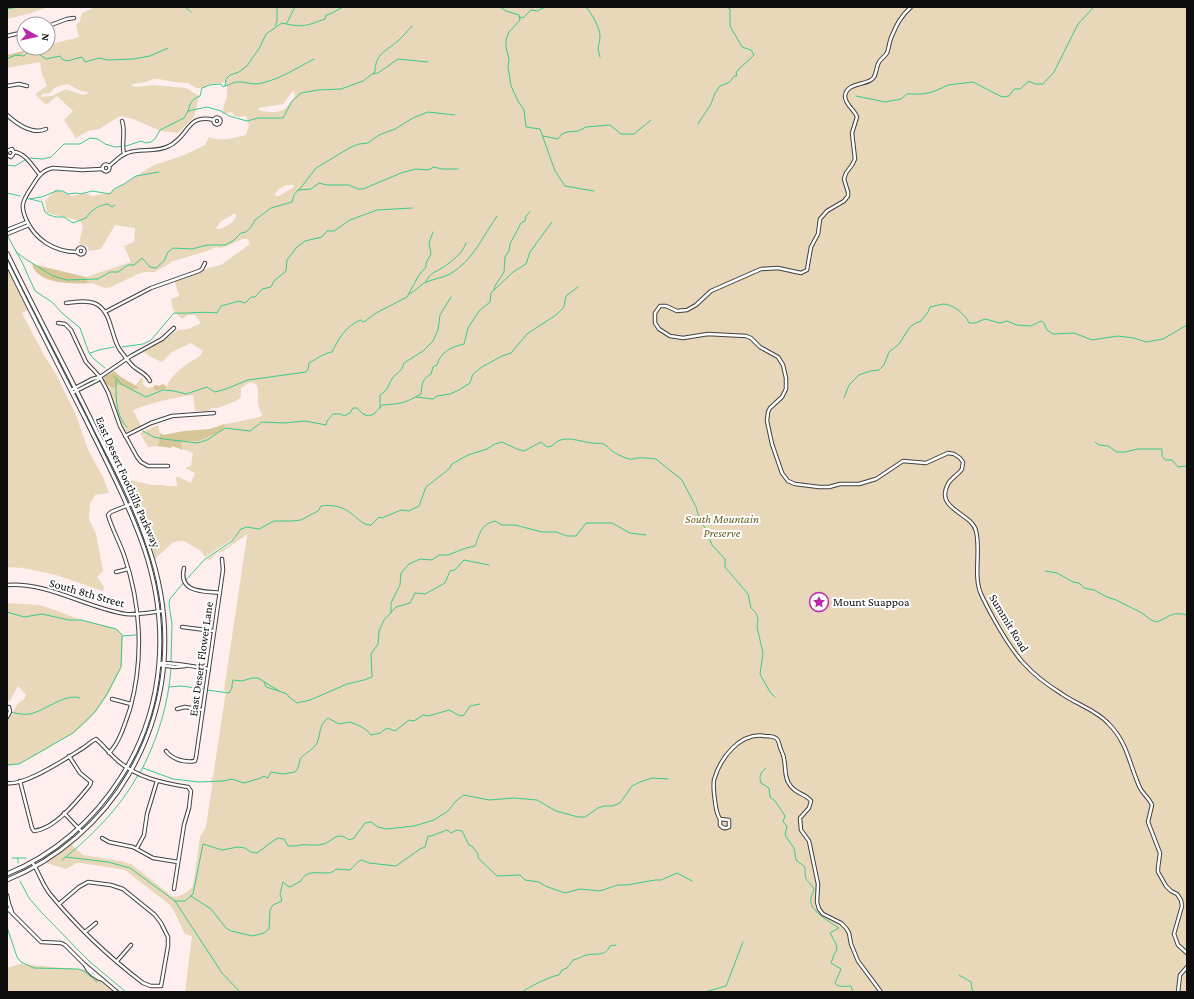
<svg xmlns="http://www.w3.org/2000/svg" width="1194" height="999" viewBox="0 0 1194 999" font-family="'Crimson Pro',serif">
	<rect width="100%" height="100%" fill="#fee"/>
	<g fill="#e8d7b8" fill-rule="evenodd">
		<polygon points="7,7 48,7 31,13 7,19"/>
		<path d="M95,7H1187V992H185L192,936L185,934L173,909L170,905L125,870L81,863H77L66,869L40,861L67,841L83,855L120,861L131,864L173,897C181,897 188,892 193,886L200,837L206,827L212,786L211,780L213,777L226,691L224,690L247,536L246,535L222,552L217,553L209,561L208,559L210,557L229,545L237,536L207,556L205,557L201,551L184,541H179L172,543L155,559L144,526L125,485L129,480L152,485H164L165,486H177L176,477H179L191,483L195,473L185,468L191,466L193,453L183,449L181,443L185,441H199L222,431L225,426L224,424C236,423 248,419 260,417L262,415L258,405V389L256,384L250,382L241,388V397L236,401L218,408H211L208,411H195L193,395C171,398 154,402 133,410L141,426L127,432L123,430L107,385L111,388C113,387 115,386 118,385C121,384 131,390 138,389V387L135,386L141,378L143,379V384L147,388L153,387L155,391L166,389C167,381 178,370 186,365C193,359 198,360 203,351L191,343L172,352L162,362L153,358L144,352L178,330L188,329L201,323L195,315H188L182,319L173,310L171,299L179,296L175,282L209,268L221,265L250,244L248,239H242L227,246L220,248L216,247L207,251L170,262L171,263L154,272H145L138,274L111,287L105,288L86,281L85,279L86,277L131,262L124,246L134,242L135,228L115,225L101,249L89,251L87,246L79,244L83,226L80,221L47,213L45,201L56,189L72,196L86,193L92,196L109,193L154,165L182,156L205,145L209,137C222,142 233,138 246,135L249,125L246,116L240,117L234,116L232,112L222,114C225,99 229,98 226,82L206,85L204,88H196L188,83L173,82L159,79H154L146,82L133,84L132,86L136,87L152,85L186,88L199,96L194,117L178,133L161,131L133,119L120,116L99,129L88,131L76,138L64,120L73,111L57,96L46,105L35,94L47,86L42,74L40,62L7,68V58L18,56L35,48H48V45L79,37L76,25L80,21L82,13ZM68,84L81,91L87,92L88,94L82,95L66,89L52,96L41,97L42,94L50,93C53,87 61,85 68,84ZM294,91L295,96C284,114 277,114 258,110L259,108L283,104L292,92ZM286,185H294V187L279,196H276L275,194L278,190ZM235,213L236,217C234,222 223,230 216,229L220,222Z"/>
		<polygon points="7,267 29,310 22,313 45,357 56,374 76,415 88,450 103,477 109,493 95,495 90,504 89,519 96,534 103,571 97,577 104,587 103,591 56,575 23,568 7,567"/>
		<path d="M158,425C160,433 161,440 157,446L148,447L140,433Z"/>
		<path d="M7,603L39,605L49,608L76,618L118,629L123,636L122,666L109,693L98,709L89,720L74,733L57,742L49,748L20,764L7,766V717L12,715C15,708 17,703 24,699L26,695L18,686L10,701L7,702Z"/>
		<polygon points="20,964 86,970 113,992 7,992 7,968"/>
	</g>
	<g fill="#d9c698">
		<polygon points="31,49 18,56 7,58 7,55"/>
		<path d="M32,264L86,277V281L92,283C75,284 37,285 32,264Z"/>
		<path d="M114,371L121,377L138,387V389C129,390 126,385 118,385L113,388L107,385L103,380L104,377Z"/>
		<polygon points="163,384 166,386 166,389 155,391 153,387 155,385 159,386"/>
		<polygon points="224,424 225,426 222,431 199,441 185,441 181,443 183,450 172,446 171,448 157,446 159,442 160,433 163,435 184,431 210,429"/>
	</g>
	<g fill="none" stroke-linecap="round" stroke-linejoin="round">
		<g stroke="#3cca8c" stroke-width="1">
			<polyline points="185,7 191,12"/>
			<polyline points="500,7 506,11 519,15 520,20 509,32 506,40 506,47 509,59 508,67 511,86 518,101 524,110 526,127 540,129 555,171 565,186 594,191"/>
			<path d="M586,7C591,12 600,28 600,36C600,45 596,46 600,57"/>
			<polyline points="7,9 18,7"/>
			<polyline points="519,17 523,18 531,10 537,11 545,7"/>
			<path d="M286,24C290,19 291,13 295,7"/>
			<polyline points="275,26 277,21 277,7"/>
			<polyline points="7,59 16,55 24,56 27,53 36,52 46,59 60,56 62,59 67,61 82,57 85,62 99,58 108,60 133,59 150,56 168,48"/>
			<polyline points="373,74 378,73 398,59 428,62"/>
			<path d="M225,86C230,85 233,82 237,82C243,81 249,84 256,84C275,82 297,68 314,59"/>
			<polyline points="856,96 885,102 901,99 907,94 922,94 932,92 942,88 948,85 973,82 1002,97 1009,96 1014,89 1020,89 1029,81 1035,84 1043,84 1054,72 1078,24 1094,7"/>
			<path d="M188,111C190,103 192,99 200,96L202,88L209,85L221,84L223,87L225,86L226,79L230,75L239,72L247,66L260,47L266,34L282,23C302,28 306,26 325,19L326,15L330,14L343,7"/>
			<polyline points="698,124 711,104 715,93 720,86 730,82 734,76 737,76 736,73 738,70 754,55 751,50 742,47 730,26 730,9 726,7"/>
			<polyline points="543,136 558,139 562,134 567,132 578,131 586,127 610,125 621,134 634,134 651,120"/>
			<path d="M30,158L43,159L51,157L64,144H80L90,138L98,139L105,144L115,147L126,146L141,141L146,143L151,142L155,139L160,130L184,118L188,111L207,107L221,111L229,116L247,121L258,118H283L292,101L301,93L318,90L341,89L363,81L375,72C375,53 387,51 399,40C403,36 408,31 412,26"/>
			<polyline points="7,165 15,166 25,160"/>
			<polyline points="299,190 316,168 351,147 359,144 368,143 379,135 395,129 413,118 428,112 455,115"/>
			<polyline points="7,193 20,196"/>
			<polyline points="28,199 42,197 56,191 63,191 68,194 76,193 81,194 92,191 110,194 114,189 124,184 136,176 159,172"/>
			<path d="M30,199L42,202L45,212L49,215L56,217H64L73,223L86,218C91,210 99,205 108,204L112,207L115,205"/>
			<polyline points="7,235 22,262 35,291 52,302 62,313 80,328 89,353 94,359 105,368"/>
			<polyline points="16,252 27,260 53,276 67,280 98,279 110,272 118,272 128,265 134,265 142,258 150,267 156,268 164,261 168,252 173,248 192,249 207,245 225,245 233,241 241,233 246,232 251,227 255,220 271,208 292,202 294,195 298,190 311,189 319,183 327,185 349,185 358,189 363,189 401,173 416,169 428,170 434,167 442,169 458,169"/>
			<path d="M426,282C429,273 436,272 442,268C451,262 463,253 466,243"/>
			<polyline points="494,290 495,286 504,272 505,257 509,251 510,244 521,223 525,221 526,216 530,212"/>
			<path d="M409,294C415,292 419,286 424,283C433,279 442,278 450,274C473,261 483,236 497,216"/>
			<path d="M122,347L143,344L151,340L174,313C188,314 202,311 217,313L221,306L239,301L245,303L251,297H255L262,289L271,287L274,281L286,271L287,260L297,247L305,241L322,237L327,231H334L350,220L377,210L412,208"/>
			<path d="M90,353C95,352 99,349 104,349C108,348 110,348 114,347"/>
			<path d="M114,376L121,384L146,397L163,390L174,391L186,394L207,387L215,392L226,389L248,380L306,372L308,369L309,363C316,359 325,353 332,352C340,337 344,328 360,320L364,322L376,313L407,297L419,275L426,267V263L431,254L429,243L433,232"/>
			<path d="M116,380C116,395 115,415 127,427"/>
			<polyline points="416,397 433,399 437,396 450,394 459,390 470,383 473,374 482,367 502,356 511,353 527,334 556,315 564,307 566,296 578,287"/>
			<path d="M844,398L849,385L859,375L870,371L879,370L884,365L889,352L899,344L910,327L916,323L921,321L928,312L930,307C934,306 939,305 943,304C953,304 965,314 969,323H975L985,319L1000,323L1007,321L1017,325L1031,326L1041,321L1044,323L1047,330L1053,334L1074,333L1092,340L1118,336L1134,338L1146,342L1163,339L1187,325"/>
			<path d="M380,408V395C389,389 387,387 392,379C396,372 401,374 404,363L423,351L433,341L438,330L440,315L451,297"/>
			<path d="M143,431L154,437L164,439L197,443L207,440L225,428L250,431L262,422L284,423L305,421L326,425L327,421L333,414H341L344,416L350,413L353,408H357L363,414L368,416L374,414L382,405C401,404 405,403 421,394C422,384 422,379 431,374L433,367L437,365C441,351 452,347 464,344L468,328L479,311L490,302L491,293L513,272L526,264L530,252L552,222"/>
			<polyline points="1095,442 1099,445 1108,446 1117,452 1125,452 1138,449 1162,449 1162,456 1165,460 1172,460 1178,467 1187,466"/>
			<path d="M1045,571L1057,573L1073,582L1079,583L1084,588L1094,590L1107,597L1116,600L1142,613L1151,620L1157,622C1169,617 1172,611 1187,615"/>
			<path d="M186,580L204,560L232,541L241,529L247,527L259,529L274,521H292L301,520L318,511L321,506C332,504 344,507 352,514C359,519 362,525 371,525L379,517L382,518L401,510L409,511L419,506L426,487L444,473L450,468L452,464L468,455L487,449L495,444L502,442L517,449L524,451L541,442L547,447L552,446C563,433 579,442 593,443C597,444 601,442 605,445C608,446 609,449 612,451C616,454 623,457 629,459C633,460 634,458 638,458C640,457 654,459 656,459L682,480L696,507L700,521L709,533L710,540L712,545L725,559V567L748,594L751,608L756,613L758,619L757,627L763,653L760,674L770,692L775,697"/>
			<polyline points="7,612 24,617 42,614 69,620 81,620 116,629 122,635"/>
			<path d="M391,613V603L400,585L401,573L409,564L420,559L432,560L439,555H448L466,548L475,546C480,534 480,525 495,521L502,525H515L542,532H556L567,536H576L586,523H612L630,533L646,535"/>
			<polyline points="171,662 172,624 169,604 170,599 184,582"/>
			<polyline points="264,682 266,687 279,691"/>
			<polyline points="169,687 181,686 204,689"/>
			<polyline points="207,690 229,693 232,688 232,685 233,680 242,681 252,678 258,678 279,691 287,694 289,697 297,703 310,700 347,684 364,680 372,677 371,654 378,644 379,631 384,620 396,607 410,603 415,593 425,594 445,583 450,571 455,570 464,560 489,565"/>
			<path d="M11,712C19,714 28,716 36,712C48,708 67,693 80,698"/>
			<polyline points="7,765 19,764 73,733 95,712 107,694 121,667 122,636 136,635"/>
			<path d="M143,768L173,779L199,782L223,781L232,779L244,783L261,778L263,776L268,778L271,772L283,774L295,772C300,767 298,763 301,758C305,753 313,750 317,743C321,734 318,726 328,718L339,724L350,722C358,725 366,728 371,735L380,733L387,728L395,731L409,720L414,721L423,715L428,716L449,710L460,716L464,715L470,706L480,704"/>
			<path d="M766,768C760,773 759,776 761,783L769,788L770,797L775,801L785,816L783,822L787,826L785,835L794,848L796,860L805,867C805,883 806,877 814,889C813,893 810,898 811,902C811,911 832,924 839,928L830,933L836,944L837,949L834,955L831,963L841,969L835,983C838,988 845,986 851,986L853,992"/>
			<path d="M140,773C157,741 169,703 171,667"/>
			<polyline points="66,857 108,862 130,868 175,901 222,973 240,992"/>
			<polyline points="12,858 26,858"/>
			<polyline points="18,858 18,863"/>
			<path d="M62,860C91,837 120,808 138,775"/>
			<polyline points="20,881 29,898 42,913 89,961 126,992"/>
			<path d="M191,896L211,909L226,928L231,931L253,936L264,933L269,929L270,910L273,905L282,901L280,894L283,882L289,887C294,886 296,883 301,881C308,865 329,879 336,869L350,870L359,861L362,860L369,863L396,866L420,849L425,847L428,836H431L447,830L451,833L457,830L462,831L469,845L473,847L478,854V858L497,876L520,875L525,880L539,882L545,886L565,893L580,889L600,891L618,885H627L655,880H661L677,873L692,881"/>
			<path d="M175,901H185L193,894L203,844L222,850L238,847L245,848L251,852L257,853L273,841L278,838L284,839L288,846C293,846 296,846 301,845C309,844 318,847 326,843C331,841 335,836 340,836C344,836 346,838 349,840L354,838L365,823L371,822L378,827L386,829L414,826L434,820L448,811L456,801L464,795L489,800L514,798L537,800L556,811L578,817H585L598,808L604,806H612L620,803L632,786L640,782L652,778L668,779"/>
			<polyline points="7,927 17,957 21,962 34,968 78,969 84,971 97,982"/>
			<polyline points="959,975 971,982 972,989 974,992"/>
			<path d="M522,992C529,987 550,976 559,975L562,970L567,968L573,960C578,959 581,957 586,955C595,953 605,957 610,946L616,945"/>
			<polyline points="705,992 726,986 743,942"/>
		</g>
		<g stroke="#404040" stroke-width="4.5">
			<g id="minor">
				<path d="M911,7C900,17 897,24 891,38C889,43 889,48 887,53C885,56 881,59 879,62C876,67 877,72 874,77C869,86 847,81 845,96C845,105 855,110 857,117L852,133L855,159L852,165L846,173L844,179L848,192V196L844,201L827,211L820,219L818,234L811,247L807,270L801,273L778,268L761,269L711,291L696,305L687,310L677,311L666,306H660L655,313V323L659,329L670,336L683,338L708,334L746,336L751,338L760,347L778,357L783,365L786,378V389L782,397L770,408L768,412L767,421L772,444L782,473L788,481L795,484L819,487H829L840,484H859L876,479L903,461L926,463L948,453L954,454L960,458L963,462L962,469C958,475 951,478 948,484C934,509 972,513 976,531C981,550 973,576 981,594C985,603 990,612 995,621C1014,655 1028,673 1062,694C1076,704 1096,710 1108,723C1128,743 1129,764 1140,788C1143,794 1149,798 1152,805L1148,822L1160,853L1158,868V872L1166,886L1171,891L1177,894L1181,900L1182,906L1174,934L1178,945L1187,953"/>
				<polyline points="48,26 67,19 74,18"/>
				<polyline points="7,36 24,32"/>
				<polyline points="7,86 19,84 27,86"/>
				<path d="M7,115C17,124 33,135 46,129"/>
				<circle cx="217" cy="121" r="3.5"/>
				<path d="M122,121C126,132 121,143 124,154"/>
				<polyline points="7,151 12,149 14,153 11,157 7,155"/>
				<path d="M14,152C26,153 33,167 40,175"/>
				<circle cx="106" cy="168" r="3.5"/>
				<path d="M109,166C115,162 120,155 127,153C140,148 156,153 169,146C190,136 186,113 214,120"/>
				<polyline points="7,230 27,222"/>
				<polyline points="7,234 29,225"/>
				<circle cx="81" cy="251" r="3.5"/>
				<path d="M77,252C55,252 35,240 26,219C24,214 22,210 23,204C24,198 29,191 33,185C38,177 42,170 53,168L82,170L103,169"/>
				<path d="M66,303C90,299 104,300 111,327C114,335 115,343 120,350C124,355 129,363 134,367C140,372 146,373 150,381"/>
				<polyline points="105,312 151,288 199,271 202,269 205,263"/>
				<polyline points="58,323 65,324 71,330 86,362 100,377 108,392 120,426 137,457 141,462 148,466 168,466"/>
				<polyline points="71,390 92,379 100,377"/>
				<polyline points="72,393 98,380 100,377 131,356 162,339 174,328"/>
				<polyline points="125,436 151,423 172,416 214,413"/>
				<path d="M184,568C178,593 203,591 220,593"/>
				<polyline points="116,572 128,569"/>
				<path d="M7,585C49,582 86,608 126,614C138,615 151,612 163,611"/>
				<polyline points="182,627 214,631"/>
				<path d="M160,663C177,663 192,666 209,669"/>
				<polyline points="159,665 175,667 185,666"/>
				<polyline points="112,699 131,704"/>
				<polyline points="177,709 185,707 203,710"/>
				<polyline points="7,717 10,712 9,707"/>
				<path d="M166,751C172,759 184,763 195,761L196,757L223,570L222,559"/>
				<path d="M109,753C120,742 125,723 130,709C144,658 141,604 124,555C119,541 112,529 108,515L111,512L131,504"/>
				<path d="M20,781L32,828L34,831C55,829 77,801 90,785L91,782L80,773L69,756"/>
				<path d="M7,783C25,786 67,758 83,748C88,745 91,741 96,739C104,746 110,754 118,761C138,778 163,783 188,787L191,791L189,808L184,825L174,889"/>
				<polyline points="64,813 82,832"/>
				<path d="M720,819C716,813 716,808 715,801C714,794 713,787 714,780C720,758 740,732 765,736C769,736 774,736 777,739C779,741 779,744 780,747C781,751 784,755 784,759C786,768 784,773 788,782C795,795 804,792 811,801L809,808L800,818L801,830L809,841L818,884L817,902L819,909L823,914L841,923L846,928L849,933L851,944L858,961L881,992"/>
				<path d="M720,819L729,820V827C725,829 722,828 720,825Z"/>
				<polyline points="102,838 109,842 133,847 153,858 178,862"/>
				<polyline points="137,848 144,835 147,814 157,781"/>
				<path d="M32,862C39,872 42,884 50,894C77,927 109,957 143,983L151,986H161L168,946V937L161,923L155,915L123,889L111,885L88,882L79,887L59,904"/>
				<polyline points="7,895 9,904 12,912"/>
				<polyline points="7,908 41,942 61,943 65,945 84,964 117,992"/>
				<polyline points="85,932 96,923"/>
				<polyline points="117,961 131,945"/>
				<path d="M85,965C88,972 95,978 103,980"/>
				<polyline points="1178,992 1180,975 1187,967"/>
			</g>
		</g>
		<g stroke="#404040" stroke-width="5">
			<g id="tertiary">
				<path d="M7,253C36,313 68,372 97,432C116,469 135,506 148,545C175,622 170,704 129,774C102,821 57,860 7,880"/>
				<path d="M7,263C33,316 60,369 87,422C107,463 129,505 144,548C170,625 165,708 121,777C94,820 54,855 7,874"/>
			</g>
		</g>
		<use href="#minor" stroke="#fff" stroke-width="2.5"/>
		<use href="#tertiary" stroke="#fff" stroke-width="3"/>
	</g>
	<defs>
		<g id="sight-ring" transform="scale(1)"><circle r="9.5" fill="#fff" stroke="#ba28aa" stroke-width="1.5"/><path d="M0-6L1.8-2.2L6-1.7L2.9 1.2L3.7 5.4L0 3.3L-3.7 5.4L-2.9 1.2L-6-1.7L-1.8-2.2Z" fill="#ba28aa"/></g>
	</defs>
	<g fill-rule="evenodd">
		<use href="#sight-ring" x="819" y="602"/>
	</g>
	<g text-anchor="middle" stroke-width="4" stroke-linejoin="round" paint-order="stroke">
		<g font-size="12" fill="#0d0d0d" stroke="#fff">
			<text transform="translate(128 482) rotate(66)" y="4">East Desert Foothills Parkway</text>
			<text transform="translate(87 593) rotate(16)" y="4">South 8th Street</text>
			<text transform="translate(1009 623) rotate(59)" y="4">Summit Road</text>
			<text transform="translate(201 659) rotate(-82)" y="4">East Desert Flower Lane</text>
		</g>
		<g font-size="12" font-style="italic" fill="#64601f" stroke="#fff">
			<text x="722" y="523">South Mountain<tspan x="722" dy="14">Preserve</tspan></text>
		</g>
		<g font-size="12" fill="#0d0d0d" stroke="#fff" text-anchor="start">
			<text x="833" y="606">Mount Suappoa</text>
		</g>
	</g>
	<rect width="1194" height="999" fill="none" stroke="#0d0d0d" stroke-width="16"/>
	<g transform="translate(36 36) rotate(98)"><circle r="19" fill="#ffffff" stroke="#9e9e9e"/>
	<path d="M0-3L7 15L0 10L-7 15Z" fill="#ba28aa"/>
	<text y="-6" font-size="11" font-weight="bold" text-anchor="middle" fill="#0d0d0d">N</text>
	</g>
</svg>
